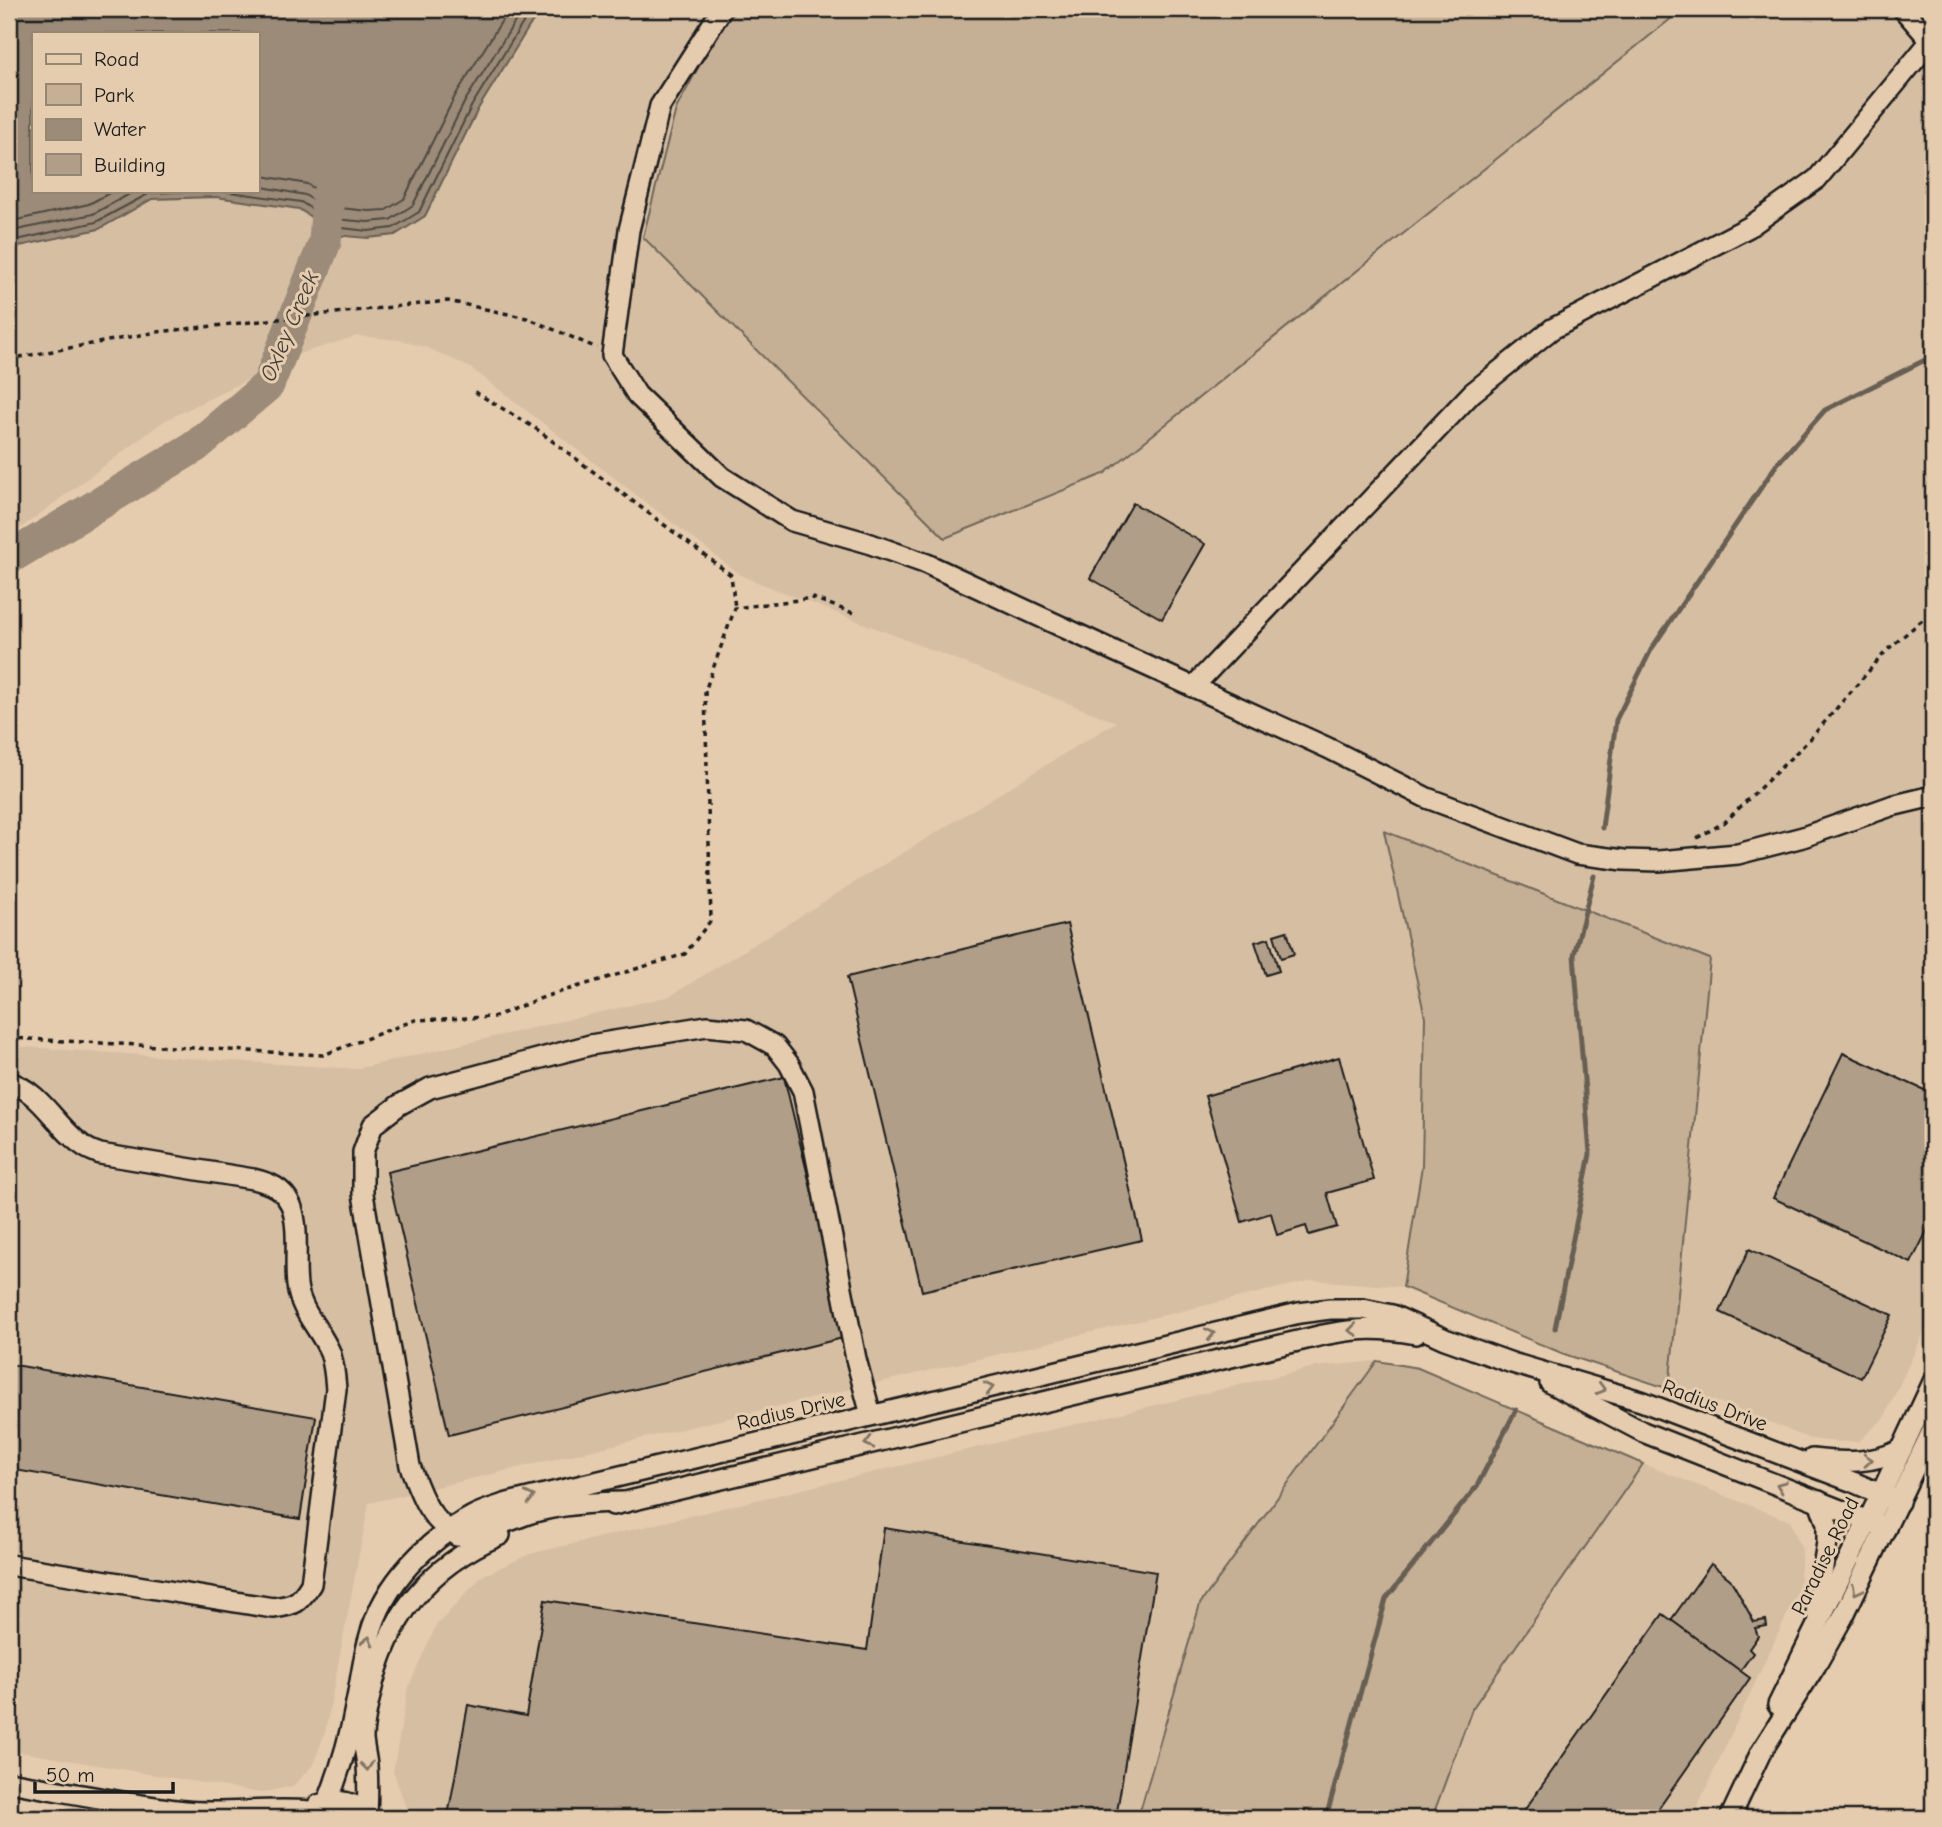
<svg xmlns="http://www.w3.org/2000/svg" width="1942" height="1827" viewBox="0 0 1942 1827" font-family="'Comic Neue',sans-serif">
	<rect width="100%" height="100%" fill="#e6ccae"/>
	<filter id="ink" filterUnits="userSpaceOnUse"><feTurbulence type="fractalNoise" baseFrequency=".0143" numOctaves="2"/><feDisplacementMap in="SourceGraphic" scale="14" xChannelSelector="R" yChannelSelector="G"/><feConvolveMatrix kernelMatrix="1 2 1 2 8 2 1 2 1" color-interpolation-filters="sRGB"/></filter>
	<g filter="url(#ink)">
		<g fill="#d6bea3" fill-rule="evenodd">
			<path d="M9,9H1933V1313L1884,1418L1859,1441L1839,1442L1810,1439L1728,1405L1669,1389L1710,959L1384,832L1425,1017L1422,1166L1403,1287L1313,1280L369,1503L325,1733L313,1765L293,1786L261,1793L9,1750V1046L356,1069L670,996L1116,722L742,576L471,368L428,348L400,340L357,336L302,353L164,421L9,537ZM33,33H257V191H33Z"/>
			<polygon points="1377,1361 1200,1604 1138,1818 410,1818 393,1771 408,1688 436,1626 482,1576 530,1554 1315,1367"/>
			<polygon points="1643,1464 1790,1521 1802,1550 1799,1589 1692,1818 1432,1818 1472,1709"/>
		</g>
		<g fill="#c5b096" stroke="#706659" stroke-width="2">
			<polygon points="734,9 1683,9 1104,474 945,538 643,237 676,109 713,40"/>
			<polygon points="1384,831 1710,959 1669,1389 1564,1354 1403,1287 1422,1166 1425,1017"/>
			<polygon points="1377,1361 1418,1368 1643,1464 1472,1709 1432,1818 1138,1818 1200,1604"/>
		</g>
		<path fill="#9b8b78" stroke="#685f53" stroke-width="2" fill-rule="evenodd" d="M9,9H549L532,22L478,109L425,216L395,235L368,238L334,235L325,242L315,220L299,209L216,197L152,199L99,229L15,247L9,245ZM33,33H257V191H33Z"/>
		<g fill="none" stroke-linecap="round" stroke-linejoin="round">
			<g stroke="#4f4841" stroke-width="2">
				<polyline points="257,175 307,184 330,198 340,208 369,211 386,210 404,199 455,96 509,9"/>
				<polyline points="257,186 305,195 325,208 334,219 368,222 390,220 413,205 465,101 523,9"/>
				<polyline points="222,191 301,202 319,214 328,229 342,228 368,231 393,228 419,212 472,105 526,18 538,9"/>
				<polyline points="9,219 17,220 89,204 113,191"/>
				<polyline points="9,230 17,230 93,214 135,191"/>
				<polyline points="9,239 17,240 96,222 150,193 198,191"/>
			</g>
			<g stroke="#685f53" stroke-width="5">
				<polyline points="1602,828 1616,720 1652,648 1777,464 1825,410 1933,356"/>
				<polyline points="1555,1328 1590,1154 1574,955 1594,876"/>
				<polyline points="1326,1818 1386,1599 1477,1486 1516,1410"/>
			</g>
			<polyline stroke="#9b8b78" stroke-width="33" points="9,558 196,446 268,385 325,242 328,196"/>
		</g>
		<g fill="#b19e88" stroke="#1c1c1c" stroke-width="2">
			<polygon points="1133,503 1205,544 1162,619 1090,578"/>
			<polygon points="1067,924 1142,1240 922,1291 847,977"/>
			<polygon points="1287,931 1294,954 1281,958 1274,935"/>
			<polygon points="1269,938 1279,971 1266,975 1255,942"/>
			<polygon points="1843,1053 1933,1094 1933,1219 1911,1263 1773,1198"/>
			<polygon points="1339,1057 1374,1180 1327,1193 1337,1227 1309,1235 1306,1226 1277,1235 1271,1213 1242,1222 1205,1096"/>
			<polygon points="784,1077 847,1337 449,1435 387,1172"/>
			<polygon points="1749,1249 1892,1315 1861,1378 1720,1312"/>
			<polygon points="9,1364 316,1417 300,1519 9,1469"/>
			<polygon points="884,1528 1156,1572 1116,1818 459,1818 448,1816 468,1705 526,1716 545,1600 867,1650"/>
			<polygon points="1711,1564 1730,1579 1735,1587 1754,1622 1766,1620 1767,1626 1755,1628 1758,1636 1749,1649 1753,1653 1740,1671 1671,1620"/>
			<polygon points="1663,1614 1750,1678 1652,1818 1519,1818"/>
		</g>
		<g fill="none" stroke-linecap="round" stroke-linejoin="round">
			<g stroke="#1c1c1c" stroke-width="24">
				<g id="minor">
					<polyline points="722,9 660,106 629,230 612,355 637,395 722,477 792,521 865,542 927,564 1112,650 1328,748 1427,798 1577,854 1624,860 1659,861 1738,854 1803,837 1891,806 1933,796"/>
					<polyline points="1903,9 1931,41"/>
					<polyline points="1193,687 1472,393 1552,329 1749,227 1817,179 1933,38"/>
					<path d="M9,1082C42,1092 57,1129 85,1147C89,1150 95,1152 100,1154L253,1179C270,1183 283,1188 291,1205C300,1228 294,1261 297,1285C300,1311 320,1329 330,1352C334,1364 335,1376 336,1389L311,1584C299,1603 296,1605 273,1608L9,1565"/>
					<polyline points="1550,1383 1643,1432 1886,1528"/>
					<path d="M1812,1459C1842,1463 1874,1464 1902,1449"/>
					<path d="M625,1502C592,1502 563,1504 531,1513C507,1521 483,1533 457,1536C428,1519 421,1495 410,1466L363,1194V1152L373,1125L399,1105L430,1088L590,1045L707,1026L746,1030L775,1046L789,1064L803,1091L856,1359L871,1415"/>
					<path d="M613,1505L1323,1335C1359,1328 1379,1327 1416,1334"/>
					<polyline points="1816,1612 1827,1542 1827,1524 1819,1501"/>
					<polyline points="1778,1705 1881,1494 1933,1382"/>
					<path d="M9,1782C67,1792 126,1804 185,1811C226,1815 268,1807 309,1811"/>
					<path d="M328,1801C340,1770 350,1737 356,1703C361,1680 363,1657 370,1635C384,1583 427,1540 473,1516C484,1510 496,1507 508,1503L1299,1313L1330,1309H1363L1392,1315L1445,1339L1512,1363L1641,1401L1853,1482L1899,1502"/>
					<path d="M318,1805C337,1798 357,1801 370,1818"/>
					<path d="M367,1814C368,1797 368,1782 367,1765C366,1757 364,1748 363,1739C363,1725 367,1709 370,1696C387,1618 426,1567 500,1535"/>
					<polyline points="1730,1818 1761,1752 1816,1665 1844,1615 1933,1429"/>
				</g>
			</g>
			<g stroke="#1c1c1c" stroke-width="3.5" stroke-dasharray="5 5" stroke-linecap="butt">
				<polyline points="9,359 157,332 448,301 527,318 597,348"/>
				<polyline points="475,392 535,428 731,575 735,608"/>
				<polyline points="1697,838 1725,822 1810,739 1887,650 1933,611"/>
				<polyline points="9,1038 323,1055 415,1020 493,1017 544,997 685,954 711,920 705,691 735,608 813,598 853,613"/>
			</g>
			<use href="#minor" stroke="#e6ccae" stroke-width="19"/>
		</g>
		<defs><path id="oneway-chevron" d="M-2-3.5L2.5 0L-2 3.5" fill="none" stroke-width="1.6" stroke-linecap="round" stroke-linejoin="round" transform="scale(1.75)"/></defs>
		<g stroke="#817465">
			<use href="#oneway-chevron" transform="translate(1353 1330) rotate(173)"/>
			<use href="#oneway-chevron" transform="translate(1210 1334) rotate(-13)"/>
			<use href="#oneway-chevron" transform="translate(989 1388) rotate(-14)"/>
			<use href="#oneway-chevron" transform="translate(1601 1389) rotate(16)"/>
			<use href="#oneway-chevron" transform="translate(869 1443) rotate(166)"/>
			<use href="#oneway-chevron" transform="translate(1868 1460) rotate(-4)"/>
			<use href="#oneway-chevron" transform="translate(1781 1486) rotate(-159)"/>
			<use href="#oneway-chevron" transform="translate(530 1497) rotate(-14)"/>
			<use href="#oneway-chevron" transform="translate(1857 1590) rotate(117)"/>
			<use href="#oneway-chevron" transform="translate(368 1641) rotate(-75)"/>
			<use href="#oneway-chevron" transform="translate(367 1766) rotate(84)"/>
		</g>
	</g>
	<g text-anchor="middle" stroke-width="6" stroke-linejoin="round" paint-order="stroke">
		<g font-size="21" fill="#1c1c1c" stroke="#e6ccae">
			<text transform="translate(1715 1405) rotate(21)" y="7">Radius Drive</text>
			<text transform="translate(791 1411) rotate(-13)" y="7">Radius Drive</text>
			<text transform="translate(1825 1556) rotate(-64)" y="7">Paradise Road</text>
		</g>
		<g font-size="23" font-style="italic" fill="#423d38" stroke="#e6ccae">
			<text transform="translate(289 326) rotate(-67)" y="8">Oxley Creek</text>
		</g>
	</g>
	<rect width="1942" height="1827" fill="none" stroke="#e6ccae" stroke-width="35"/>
	<rect x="18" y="18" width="1907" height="1792" fill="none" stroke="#1c1c1c" stroke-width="2.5" filter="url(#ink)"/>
	<rect x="32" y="32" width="228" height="161" fill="#e6ccae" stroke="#958674" stroke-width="2"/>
	<rect x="46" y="54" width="35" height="10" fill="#e6ccae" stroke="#958674" stroke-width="2"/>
	<text x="94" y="66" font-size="21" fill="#1c1c1c">Road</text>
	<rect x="46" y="84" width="35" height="21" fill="#c5b096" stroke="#958674" stroke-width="2"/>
	<text x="94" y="102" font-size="21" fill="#1c1c1c">Park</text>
	<rect x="46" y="119" width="35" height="21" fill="#9b8b78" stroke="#958674" stroke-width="2"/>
	<text x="94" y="136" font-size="21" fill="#1c1c1c">Water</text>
	<rect x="46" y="154" width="35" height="21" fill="#b19e88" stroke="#958674" stroke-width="2"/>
	<text x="94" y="172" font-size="21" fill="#1c1c1c">Building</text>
	<path d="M35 1782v10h138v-10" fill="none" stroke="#1c1c1c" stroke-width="3.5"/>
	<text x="46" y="1782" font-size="21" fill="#1c1c1c" stroke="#e6ccae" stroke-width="5" paint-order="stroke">50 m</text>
</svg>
